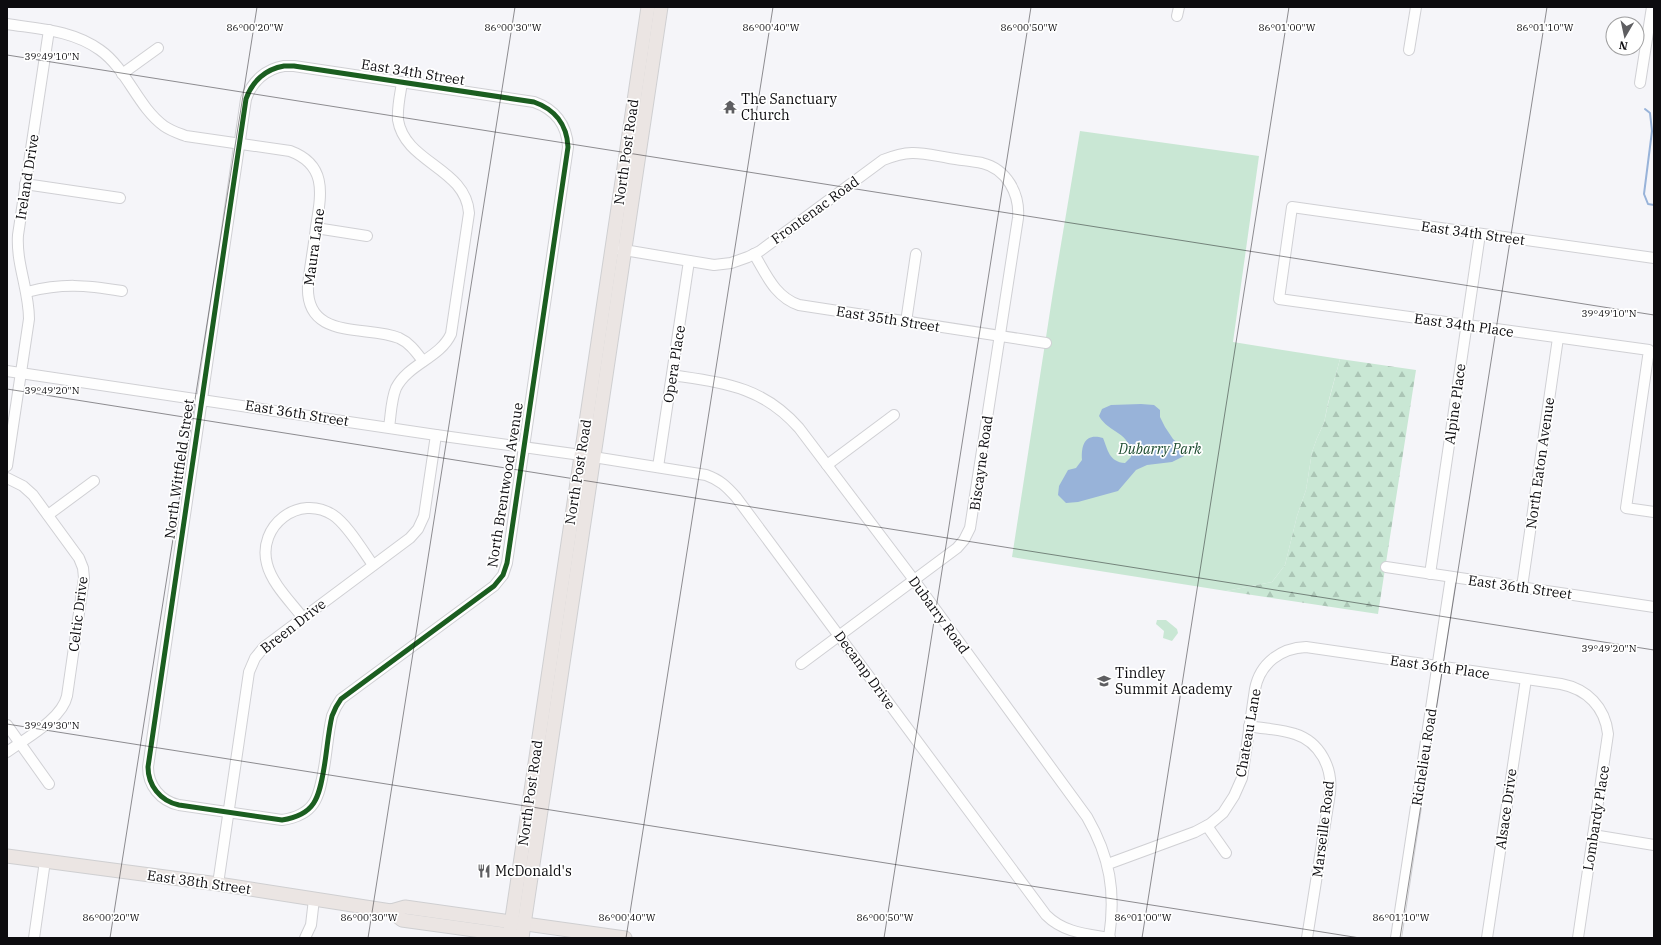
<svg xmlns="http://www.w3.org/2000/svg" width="1661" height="945" viewBox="0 0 1661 945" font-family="'IBM Plex Serif',serif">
	<defs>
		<pattern id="forest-firs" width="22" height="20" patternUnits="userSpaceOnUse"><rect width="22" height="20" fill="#c9e7d4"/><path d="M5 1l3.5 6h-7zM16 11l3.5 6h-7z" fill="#abc5b5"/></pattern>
	</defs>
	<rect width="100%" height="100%" fill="#f5f5f9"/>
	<g fill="#c9e7d4">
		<polygon points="1080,131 1259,156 1233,342 1340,359 1328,403 1324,423 1317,438 1312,452 1306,490 1297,516 1285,565 1272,582 1226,591 1012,557 1053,292"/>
		<polygon points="1157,620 1166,620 1177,629 1178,633 1172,641 1163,638 1164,631 1156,624"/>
	</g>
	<polygon fill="url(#forest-firs)" points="1340,359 1416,370 1378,614 1226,591 1272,582 1285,565 1297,516 1306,490 1312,452 1317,438 1324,423 1328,404"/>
	<path fill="#98b3d9" d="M1141,404L1154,405L1160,410V417L1165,427L1173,439L1181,446L1184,456L1172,462L1147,465L1136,470L1118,491L1078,502L1066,503L1058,495L1059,486L1068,470L1076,468L1082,460C1081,445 1085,433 1103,438C1108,450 1109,462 1125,463L1131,457C1131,431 1109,434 1099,416L1102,409L1111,405Z"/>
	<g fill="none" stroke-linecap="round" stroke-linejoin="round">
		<polyline stroke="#98b3d9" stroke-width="2" points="1645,109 1650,113 1652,131 1644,194 1648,204 1654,205"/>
		<g stroke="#d0d0d4" stroke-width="12">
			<g id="minor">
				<polyline points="1177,16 1179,7"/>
				<path d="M7,24C39,29 72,30 100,50C127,69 137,106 164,126C171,131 178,133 186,136L290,151C328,165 321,195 316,227C314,246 310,266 308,285C305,341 367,325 399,338C410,343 416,352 423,361"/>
				<polyline points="1409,50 1416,7"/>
				<path d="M284,66H294L534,102C554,109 567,124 568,147L507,563L503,575L494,586L341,699L336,707L332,716C328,733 327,751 324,768C319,798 315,815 282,820L179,805C160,801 148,785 148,767L246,99C252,81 266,69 284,66Z"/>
				<polyline points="122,74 158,48"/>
				<polyline points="1640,83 1652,7"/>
				<polyline points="25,184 120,198"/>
				<polyline points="316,228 367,236"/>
				<path d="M618,249L714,265L731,263L748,257L760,251L883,160C911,149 920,153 949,158C960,160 972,161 982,163C1007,169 1020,194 1018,218L970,528L964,540L957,548L801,664"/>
				<path d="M754,254C766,274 775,297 799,305L1046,343"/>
				<polyline points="1654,258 1292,207 1279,299 1649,350 1626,508 1654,512"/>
				<path d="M27,292C63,283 85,285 122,291"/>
				<polyline points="906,322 916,254"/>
				<path d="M7,371L436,435L581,455L706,475C720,480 726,486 736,497L1046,915C1064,933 1087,934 1110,938"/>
				<path d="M672,375C724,383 762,386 799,428L914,580L1087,817C1110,857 1116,892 1109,938"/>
				<path d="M389,427C391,415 391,400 396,388C408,364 440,358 451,334L469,213C466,168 405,163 398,120C397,108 400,95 402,83"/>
				<polyline points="827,465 894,415"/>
				<path d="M7,466L29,319C29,290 16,264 18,235L49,30"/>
				<polyline points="658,467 689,261"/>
				<path d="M7,478L23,486L33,495L79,558L83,568L84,578L67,696C62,719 26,738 7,752"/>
				<polyline points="48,515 94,481"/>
				<polyline points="1386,567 1654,607"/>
				<polyline points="1430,574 1480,234"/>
				<polyline points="1522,587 1558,338"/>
				<path d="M303,618C291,602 272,584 267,564C257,526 299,493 333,515C347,524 363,551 373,565"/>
				<polyline points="7,725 49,784"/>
				<path d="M1249,726C1264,729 1281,729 1295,734C1320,742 1333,768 1330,793L1307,938"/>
				<polyline points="1207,826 1226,853"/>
				<polyline points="1593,835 1654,845"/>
				<path d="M1108,864L1195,832L1210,824L1223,813L1234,796L1242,778L1255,689C1260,663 1281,648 1306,647L1561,684C1587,689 1605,707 1608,734L1578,938"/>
				<polyline points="218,884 249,672 255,658 264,647 410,538 418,529 424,516 436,435"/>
				<polyline points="34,938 45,861"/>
				<polyline points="305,938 311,925 314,899"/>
				<polyline points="1396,938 1451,577"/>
				<polyline points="1487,938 1526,679"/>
			</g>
		</g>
		<g stroke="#cfcfd1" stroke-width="15">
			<g id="major">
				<polyline points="7,856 218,884 391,911 405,907 625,938"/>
				<polyline points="391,911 402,920 517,936"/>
				<polyline points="509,938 648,7"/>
				<polyline points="522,938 661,7"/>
			</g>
		</g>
		<use href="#minor" stroke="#fefefe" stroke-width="10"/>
		<use href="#major" stroke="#ebe5e3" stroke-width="13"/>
		<g stroke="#fff" stroke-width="8">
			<path id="cycleway" d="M284,66H294L534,102C554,109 567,124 568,147L507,563L503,575L494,586L341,699L336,707L332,716C328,733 327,751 324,768C319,798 315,815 282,820L179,805C160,801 148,785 148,767L246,99C252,81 266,69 284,66Z"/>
		</g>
		<use href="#cycleway" stroke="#1b5e20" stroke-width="5"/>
	</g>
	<path fill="none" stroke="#0d0c0f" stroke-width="1" stroke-opacity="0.45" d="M7,55L1654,315M7,389L1654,650M7,724L1360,938M110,938L257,7M368,938L515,7M626,938L773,7M884,938L1031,7M1142,938L1289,7M1400,938L1547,7"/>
	<defs>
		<g id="temple-bare" transform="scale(1.08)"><path d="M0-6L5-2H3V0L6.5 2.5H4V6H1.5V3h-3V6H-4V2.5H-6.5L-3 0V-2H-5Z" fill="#5e5e61" stroke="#fff" stroke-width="2.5" paint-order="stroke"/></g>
		<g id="school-bare" transform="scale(1.08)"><path d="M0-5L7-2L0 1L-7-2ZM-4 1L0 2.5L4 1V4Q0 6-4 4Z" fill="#5e5e61" stroke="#fff" stroke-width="2.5" paint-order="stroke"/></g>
		<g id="restaurant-bare" transform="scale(1.08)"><path d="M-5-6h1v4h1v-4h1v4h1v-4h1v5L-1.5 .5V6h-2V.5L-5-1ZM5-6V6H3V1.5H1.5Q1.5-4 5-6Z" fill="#5e5e61" stroke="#fff" stroke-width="2.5" paint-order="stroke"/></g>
	</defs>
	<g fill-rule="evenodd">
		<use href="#temple-bare" x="730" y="107"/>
		<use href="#school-bare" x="1104" y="681"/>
		<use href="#restaurant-bare" x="484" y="871"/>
	</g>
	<g text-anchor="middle" stroke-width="3.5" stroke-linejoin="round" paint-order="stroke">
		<g font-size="14" fill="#0d0c0f" stroke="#fff">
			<text transform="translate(413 72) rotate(9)" y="5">East 34th Street</text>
			<text transform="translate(626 152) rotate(-82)" y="5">North Post Road</text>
			<text transform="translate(27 177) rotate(-81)" y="5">Ireland Drive</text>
			<text transform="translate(815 210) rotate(-36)" y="5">Frontenac Road</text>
			<text transform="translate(1473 233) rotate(8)" y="5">East 34th Street</text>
			<text transform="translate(314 247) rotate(-82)" y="5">Maura Lane</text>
			<text transform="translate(888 319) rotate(9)" y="5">East 35th Street</text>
			<text transform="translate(1464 325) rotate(8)" y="5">East 34th Place</text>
			<text transform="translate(674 364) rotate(-81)" y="5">Opera Place</text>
			<text transform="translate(1455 404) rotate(-82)" y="5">Alpine Place</text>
			<text transform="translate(297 413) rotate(9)" y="5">East 36th Street</text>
			<text transform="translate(981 463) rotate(-82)" y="5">Biscayne Road</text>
			<text transform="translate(1540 463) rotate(-82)" y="5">North Eaton Avenue</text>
			<text transform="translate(179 469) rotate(-82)" y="5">North Wittfield Street</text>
			<text transform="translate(578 472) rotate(-81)" y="5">North Post Road</text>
			<text transform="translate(505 485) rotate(-81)" y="5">North Brentwood Avenue</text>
			<text transform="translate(1520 587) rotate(8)" y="5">East 36th Street</text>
			<text transform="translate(78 614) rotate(-83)" y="5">Celtic Drive</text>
			<text transform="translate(939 615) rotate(54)" y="5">Dubarry Road</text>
			<text transform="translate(293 626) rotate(-38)" y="5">Breen Drive</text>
			<text transform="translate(1440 667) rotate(8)" y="5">East 36th Place</text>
			<text transform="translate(865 670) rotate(54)" y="5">Decamp Drive</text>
			<text transform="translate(1248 733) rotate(-80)" y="5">Chateau Lane</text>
			<text transform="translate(1424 757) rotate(-81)" y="5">Richelieu Road</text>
			<text transform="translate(530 793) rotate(-82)" y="5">North Post Road</text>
			<text transform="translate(1506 809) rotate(-82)" y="5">Alsace Drive</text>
			<text transform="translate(1596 818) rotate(-81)" y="5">Lombardy Place</text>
			<text transform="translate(1323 829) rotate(-83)" y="5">Marseille Road</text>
			<text transform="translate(199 882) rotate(8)" y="5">East 38th Street</text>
		</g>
		<g font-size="14" fill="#0d0c0f" stroke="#fff" text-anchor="start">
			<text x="741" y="104">The Sanctuary<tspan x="741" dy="16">Church</tspan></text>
			<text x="1115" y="678">Tindley<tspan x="1115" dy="16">Summit Academy</tspan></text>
			<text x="495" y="876">McDonald's</text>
		</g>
		<g font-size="14" font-style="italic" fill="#1b4a2e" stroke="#fff">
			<text x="1160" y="454">Dubarry Park</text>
		</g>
	</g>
	<g font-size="10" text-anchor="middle" fill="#0d0c0f" stroke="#fff" stroke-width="3.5" stroke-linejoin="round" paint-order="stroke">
		<text x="255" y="31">86°00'20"W</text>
		<text x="513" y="31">86°00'30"W</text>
		<text x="771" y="31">86°00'40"W</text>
		<text x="1029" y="31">86°00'50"W</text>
		<text x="1287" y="31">86°01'00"W</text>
		<text x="1545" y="31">86°01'10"W</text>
		<text x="52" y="60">39°49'10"N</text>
		<text x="1609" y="317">39°49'10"N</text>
		<text x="52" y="394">39°49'20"N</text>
		<text x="1609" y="652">39°49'20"N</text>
		<text x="52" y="729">39°49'30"N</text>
		<text x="111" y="921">86°00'20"W</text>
		<text x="369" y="921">86°00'30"W</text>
		<text x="627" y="921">86°00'40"W</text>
		<text x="885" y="921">86°00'50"W</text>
		<text x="1143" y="921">86°01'00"W</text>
		<text x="1401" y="921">86°01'10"W</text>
	</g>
	<rect width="1661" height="945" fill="none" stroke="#0d0c0f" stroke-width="16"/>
	<g transform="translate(1625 36) rotate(189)"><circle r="19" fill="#ffffff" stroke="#9e9e9f"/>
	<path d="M0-3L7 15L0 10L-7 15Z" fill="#5e5e61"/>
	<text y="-6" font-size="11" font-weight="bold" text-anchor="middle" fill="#0d0c0f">N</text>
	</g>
</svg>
